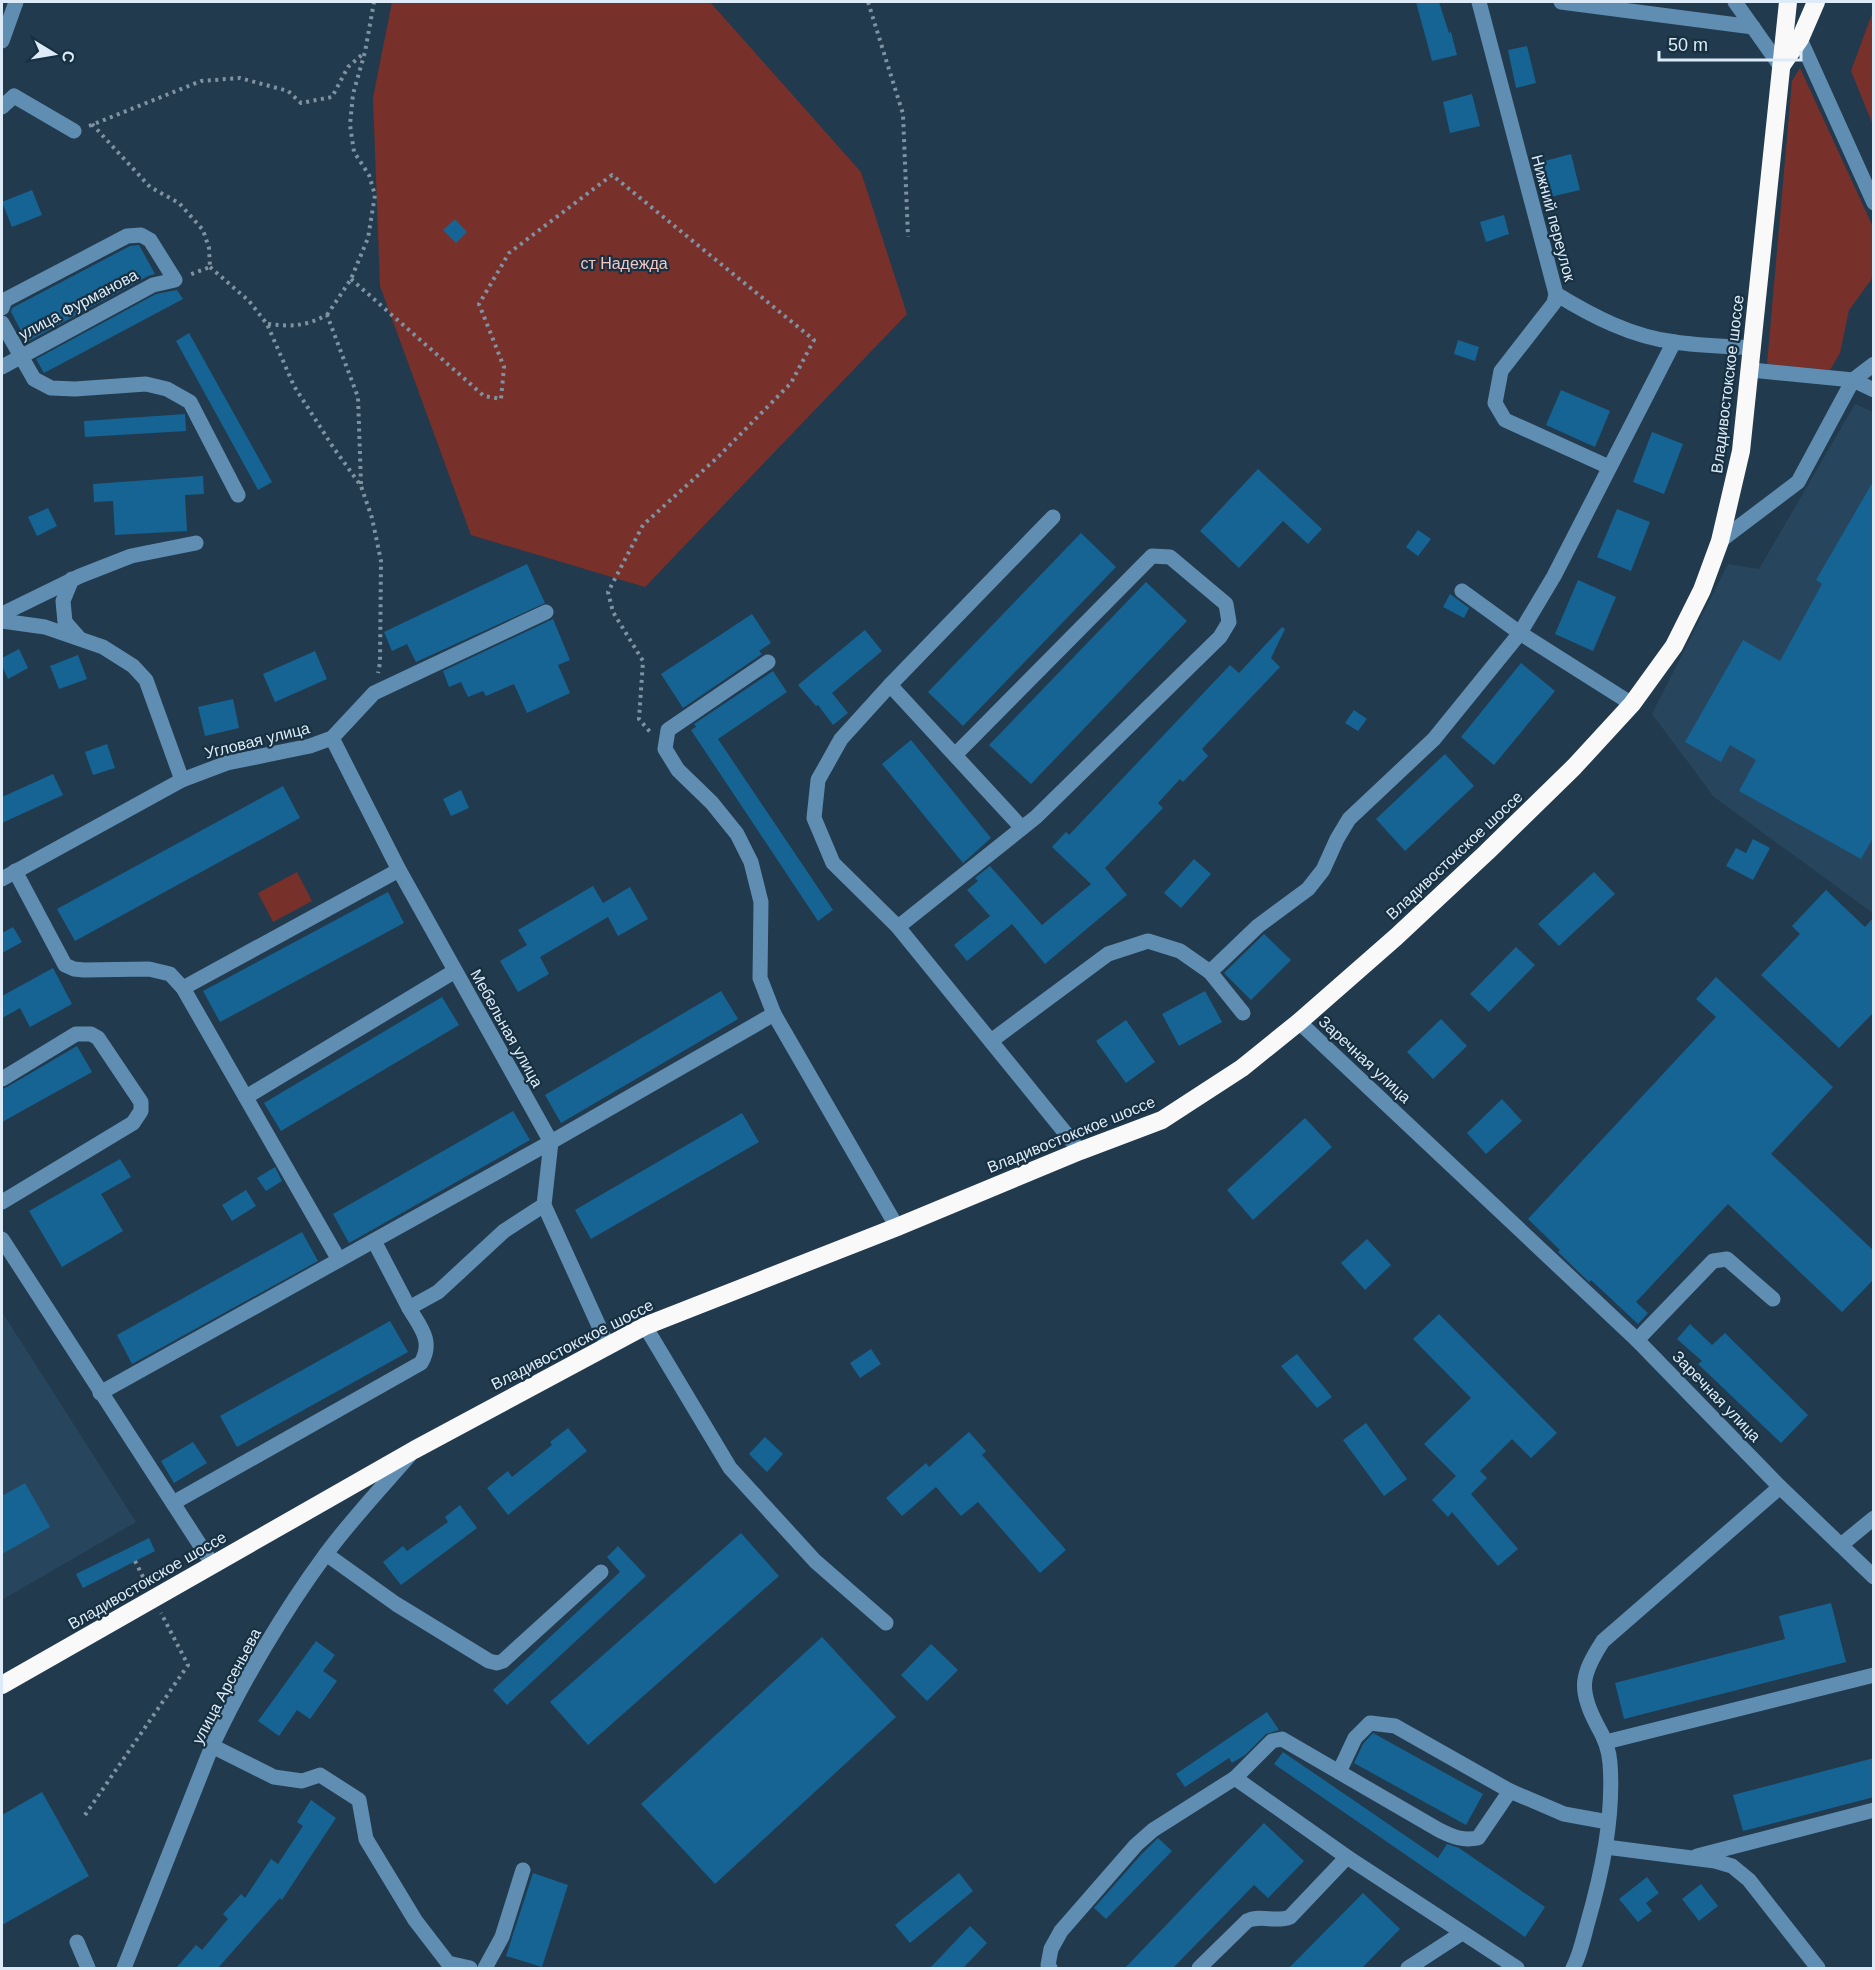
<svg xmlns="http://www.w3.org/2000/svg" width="1875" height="1970" viewBox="0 0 1875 1970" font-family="Helvetica,sans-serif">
	<rect width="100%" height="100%" fill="#223a4d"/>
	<g fill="#27455d">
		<polygon points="1855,404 1873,412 1873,913 1714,797 1652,714 1728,564 1759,569"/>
		<polygon points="2,1312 136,1522 2,1600"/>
	</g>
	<g fill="#78302b">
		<polygon points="392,2 710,2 861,172 907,314 645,587 471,535 380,286 373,98"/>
		<polygon points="1873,11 1874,11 1873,125 1851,71"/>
		<polygon points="1800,68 1873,227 1873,273 1871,280 1849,310 1840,353 1830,370 1767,364 1792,81"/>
		<polygon points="297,872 312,901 273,922 258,893"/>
	</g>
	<g fill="#166494">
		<polygon points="1416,2 1439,2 1449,33 1451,32 1457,55 1432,61"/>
		<polygon points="1527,46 1536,83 1516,88 1508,50"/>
		<polygon points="1472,94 1480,126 1450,133 1443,102"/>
		<polygon points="1571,154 1580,190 1550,197 1541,162"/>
		<polygon points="32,190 42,215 12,227 2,202"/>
		<polygon points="1504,215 1509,234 1486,242 1480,222"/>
		<polygon points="455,219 467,232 456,243 443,230"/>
		<polygon points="139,245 155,274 148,276 27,342 11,312 12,308 130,246"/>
		<polygon points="177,290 183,299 44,373 36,359 156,294"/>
		<polygon points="189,333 272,482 258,490 176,341"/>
		<polygon points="1458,340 1479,347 1475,361 1454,354"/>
		<polygon points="1561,390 1610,411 1595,447 1546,425"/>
		<polygon points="185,414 186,431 85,437 84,421"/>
		<polygon points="1652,432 1683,444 1664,494 1633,482"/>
		<polygon points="1258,469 1322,529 1308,544 1283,521 1239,568 1200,531"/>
		<polygon points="203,476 204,494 185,495 187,531 115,535 113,501 94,502 93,484"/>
		<polygon points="1874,480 1874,836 1861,859 1739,791 1756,760 1730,745 1721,762 1685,742 1743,640 1780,661 1822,584 1816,580"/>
		<polygon points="48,508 57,526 37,536 28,517"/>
		<polygon points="1617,509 1650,522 1631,571 1597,557"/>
		<polygon points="1418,530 1431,539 1418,556 1406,547"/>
		<polygon points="1081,533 1116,567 963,726 928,692"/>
		<polygon points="527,564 545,603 416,662 407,644 392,651 384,632"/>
		<polygon points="1578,580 1616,597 1593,651 1555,634"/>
		<polygon points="1146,582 1187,621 1031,784 989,745"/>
		<polygon points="1450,594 1469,608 1464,618 1443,607"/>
		<polygon points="752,614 771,643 759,651 762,654 683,708 661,674"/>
		<polygon points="553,619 570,660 558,665 570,693 527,713 514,684 486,696 483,691 468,697 461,682 449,687 443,671"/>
		<polygon points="1282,627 1285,629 1271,658 1280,667 1202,749 1208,756 1183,782 1180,779 1158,803 1163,808 1105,868 1127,895 1045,964 1012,924 967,961 954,945 990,916 967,890 978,881 975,878 990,866 1042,925 1091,884 1052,847 1066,832 1069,835 1230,665 1239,673"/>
		<polygon points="865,630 882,651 832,693 848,713 833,725 818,705 816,706 798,685"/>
		<polygon points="19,649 28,668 8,679 2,666 2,658"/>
		<polygon points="315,651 327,679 275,702 263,674"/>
		<polygon points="78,655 87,679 59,689 50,666"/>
		<polygon points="1521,663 1555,691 1494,765 1461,737"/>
		<polygon points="773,671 787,692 718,739 833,910 818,921 691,730 696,727 694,724"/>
		<polygon points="233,699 239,728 205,736 198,707"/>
		<polygon points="1354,710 1367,719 1358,731 1345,723"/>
		<polygon points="911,740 991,838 963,863 882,764"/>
		<polygon points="107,744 115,768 93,775 85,752"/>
		<polygon points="1445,754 1474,786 1405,851 1376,819"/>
		<polygon points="53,774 63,795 2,823 2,797"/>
		<polygon points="283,786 300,818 75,941 57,909"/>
		<polygon points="461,790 469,808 451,816 443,799"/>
		<polygon points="1753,839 1770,848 1753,880 1726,866 1736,848 1746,853"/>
		<polygon points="1194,859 1211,874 1181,908 1164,893"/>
		<polygon points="1594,872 1615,894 1559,946 1538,924"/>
		<polygon points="593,886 603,903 630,887 648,919 618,936 608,917 540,957 549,974 518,992 500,961 527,945 518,930"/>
		<polygon points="1826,890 1865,927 1874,917 1874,1012 1839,1048 1761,975 1800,934 1792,926"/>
		<polygon points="388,892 404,923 220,1022 203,991"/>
		<polygon points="13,927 22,942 2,953 2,933"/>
		<polygon points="1264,934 1291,960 1251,1000 1224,973"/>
		<polygon points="1516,947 1535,965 1489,1012 1470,994"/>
		<polygon points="53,968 72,1004 30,1027 20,1008 2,1018 2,996"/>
		<polygon points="1716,977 1833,1087 1771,1154 1874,1251 1874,1279 1842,1312 1728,1204 1636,1302 1648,1313 1638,1324 1591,1280 1589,1282 1558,1252 1560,1250 1528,1219 1716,1017 1696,999"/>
		<polygon points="721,991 738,1019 561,1123 545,1095"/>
		<polygon points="1205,991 1222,1022 1179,1046 1162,1014"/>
		<polygon points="442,997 459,1025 281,1131 264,1103"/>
		<polygon points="1441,1019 1467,1046 1433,1079 1407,1052"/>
		<polygon points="1126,1020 1155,1062 1126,1083 1096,1041"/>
		<polygon points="77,1046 92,1072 2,1122 2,1089 7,1087"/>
		<polygon points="1502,1099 1522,1121 1486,1154 1467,1133"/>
		<polygon points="513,1111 530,1140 349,1243 333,1214"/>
		<polygon points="742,1113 759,1142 591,1239 575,1210"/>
		<polygon points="1305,1118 1332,1147 1253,1220 1227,1190"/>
		<polygon points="120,1159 131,1177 101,1194 123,1231 62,1267 29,1211"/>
		<polygon points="275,1167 282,1181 266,1191 257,1178"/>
		<polygon points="246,1190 256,1206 232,1221 222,1205"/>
		<polygon points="302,1232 318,1261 132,1364 117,1335"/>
		<polygon points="1367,1239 1391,1265 1365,1290 1341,1263"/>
		<polygon points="1439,1314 1557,1433 1531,1458 1512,1439 1480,1471 1487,1478 1471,1494 1518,1549 1498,1566 1452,1512 1448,1517 1432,1500 1456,1476 1424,1444 1471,1398 1413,1339"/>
		<polygon points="390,1321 408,1352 237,1447 220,1416"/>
		<polygon points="1690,1324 1712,1345 1725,1333 1808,1415 1781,1443 1698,1364 1702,1361 1677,1339"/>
		<polygon points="871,1349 881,1364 860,1378 850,1363"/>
		<polygon points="1297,1354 1332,1397 1317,1408 1281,1366"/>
		<polygon points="1366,1423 1407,1479 1384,1496 1343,1440"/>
		<polygon points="568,1428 587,1451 508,1515 487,1488 508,1471 512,1477 552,1445 550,1442"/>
		<polygon points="969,1432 986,1451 982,1455 1066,1550 1040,1573 978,1502 961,1516 936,1487 902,1516 886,1498 926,1463 929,1467"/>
		<polygon points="765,1437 783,1454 767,1472 749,1454"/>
		<polygon points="193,1442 207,1463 174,1483 161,1461"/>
		<polygon points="25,1483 50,1527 2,1554 2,1496"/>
		<polygon points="460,1505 477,1528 401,1585 383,1562 403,1546 407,1551 448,1522 445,1517"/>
		<polygon points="741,1533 779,1576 588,1745 550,1702"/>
		<polygon points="149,1538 155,1551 83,1588 76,1574"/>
		<polygon points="618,1546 646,1576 507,1705 493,1690 620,1572 607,1557"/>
		<polygon points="1831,1603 1846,1662 1624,1719 1615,1683 1785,1639 1779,1616"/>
		<polygon points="822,1637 896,1717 715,1884 641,1804"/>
		<polygon points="316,1641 335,1655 323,1671 337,1681 310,1719 297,1710 279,1736 258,1721"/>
		<polygon points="931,1644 958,1670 927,1701 901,1675"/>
		<polygon points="1267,1712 1279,1730 1266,1734 1245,1755 1232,1763 1229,1758 1185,1787 1176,1774"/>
		<polygon points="1373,1733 1483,1794 1466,1825 1354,1763 1363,1744"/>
		<polygon points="1283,1752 1438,1858 1447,1844 1459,1848 1545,1907 1525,1937 1274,1764"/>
		<polygon points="1874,1758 1874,1797 1743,1831 1733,1795"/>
		<polygon points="42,1792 89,1876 2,1925 2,1815"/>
		<polygon points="311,1800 336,1818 282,1900 280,1898 218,1968 176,1968 196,1945 202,1950 228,1919 223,1914 241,1894 245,1898 271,1859 278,1864 303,1826 297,1822"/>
		<polygon points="1264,1823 1304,1861 1268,1898 1254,1885 1173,1968 1125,1968"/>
		<polygon points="1158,1838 1172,1851 1106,1919 1094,1908 1139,1857"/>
		<polygon points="533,1873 568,1885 542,1967 506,1956"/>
		<polygon points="959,1873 973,1891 910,1943 895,1925"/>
		<polygon points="1647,1877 1659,1893 1646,1903 1652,1911 1638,1922 1619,1899"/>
		<polygon points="1701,1884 1718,1906 1699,1921 1682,1899"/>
		<polygon points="1363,1893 1400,1929 1362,1968 1289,1968"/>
		<polygon points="970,1926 987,1943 963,1968 930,1968"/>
	</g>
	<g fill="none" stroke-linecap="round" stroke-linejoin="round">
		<g stroke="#7e92a1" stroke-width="4" stroke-dasharray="3 4.5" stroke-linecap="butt">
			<polyline points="868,2 903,114 908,237"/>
			<polyline points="92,124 150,187 179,203 203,230 209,248 210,267 189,275"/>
			<polyline points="89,126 201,81 240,78 288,91 301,103 332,97 348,67 364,53"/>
			<polyline points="210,267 249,301 267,324 294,386 333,447 361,486 372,518 381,561 380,663 378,673"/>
			<polyline points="351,279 484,396 501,399 504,367 479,304 509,253 612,175 814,340 791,383 718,457 643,525 608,592 613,612 643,661 639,719 651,733"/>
			<polyline points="327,315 351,279 368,238 375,195 369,175 354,152 350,125 353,94 365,52 374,2"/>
			<path d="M268,324C293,327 305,326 327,315L358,397L361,484"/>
			<polyline points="135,1561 147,1585"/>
			<polyline points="85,1815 188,1665 161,1613"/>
		</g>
		<g stroke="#608eb2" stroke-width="15">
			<polyline points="1479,2 1556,294 1554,303 1501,371 1495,403 1505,420 1609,467"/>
			<polyline points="1561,2 1753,27"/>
			<polyline points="1735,2 1781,67"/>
			<polyline points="1800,39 1874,203"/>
			<polyline points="2,41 16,2"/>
			<polyline points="2,107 14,96 74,131"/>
			<path d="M1556,294C1592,316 1632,337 1675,342C1700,346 1727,346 1753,348"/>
			<polyline points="2,308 5,300 127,236 141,235 150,240 175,280 153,285 2,367"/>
			<polyline points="2,323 34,379 51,388 75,389 146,384 167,389 190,402 238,495"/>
			<polyline points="1751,370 1853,380 1874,390"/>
			<polyline points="1053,517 890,685 841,739 818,780 814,818 833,863 898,927 1080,1151"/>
			<polyline points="1720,541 1798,482 1853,380 1874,364"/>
			<polyline points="72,579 63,601 65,622 79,638"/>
			<polyline points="1462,591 1520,633 1632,704"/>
			<polyline points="2,614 80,576 131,556 196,543"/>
			<polyline points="2,621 45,627 103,647 133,666 146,680 182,780"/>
			<polyline points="768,662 668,730 665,749 678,770 712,803 737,834 751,862 761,902 760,978 774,1014 897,1227"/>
			<polyline points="890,685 1022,828"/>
			<polyline points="332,738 399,870 551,1142 544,1205 608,1346"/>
			<polyline points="15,871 65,965 74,969 84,970 149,969 170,974 183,988 339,1260"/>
			<polyline points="2,879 182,780 227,763 310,746 332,738 374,693 546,612"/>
			<polyline points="898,927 1036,817 1220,637 1229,622 1226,604 1170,557 1152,556 955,755"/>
			<polyline points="1210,972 1258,926 1308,889 1323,870 1337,839 1349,819 1434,739 1520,633 1554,576 1674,342"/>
			<polyline points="183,988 399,870"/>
			<path d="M1299,1022L1637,1340L1780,1487L1603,1641C1581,1675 1578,1689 1597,1725C1604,1737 1609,1749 1610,1763C1614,1817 1602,1873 1587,1925C1583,1940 1580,1955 1573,1968"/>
			<polyline points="991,1041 1108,954 1148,941 1180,951 1210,972 1243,1013"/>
			<polyline points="2,1079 76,1034 91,1034 98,1038 141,1102 141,1111 133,1123 2,1202"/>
			<polyline points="246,1097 455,971"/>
			<polyline points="2,1239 213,1565"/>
			<polyline points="374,1241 409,1308"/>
			<polyline points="645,1326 730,1468 815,1561 886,1623"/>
			<polyline points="1637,1340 1713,1261 1727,1259 1773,1299"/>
			<polyline points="100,1393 551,1142 774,1014"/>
			<polyline points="1780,1487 1874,1577"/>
			<path d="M173,1503L421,1363C434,1341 420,1327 409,1308L438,1292L504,1231L544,1205"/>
			<polyline points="1841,1545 1874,1518"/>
			<polyline points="326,1554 396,1604 489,1661 497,1663 503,1661 601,1572"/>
			<polyline points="1606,1742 1874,1675"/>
			<polyline points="212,1746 274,1777 302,1781 320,1775 359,1800 366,1839 415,1920 448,1963 470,1968"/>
			<polyline points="1339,1772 1355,1738 1370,1723 1395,1726 1510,1791 1564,1814 1608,1822"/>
			<path d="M1235,1778L1272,1741L1282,1739L1439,1830C1453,1837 1463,1841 1478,1838L1510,1791"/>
			<polyline points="1606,1847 1715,1861 1732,1866 1749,1880 1818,1968"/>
			<polyline points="1697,1856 1874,1810"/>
			<polyline points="77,1942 88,1968"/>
			<path d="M124,1968L212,1746C242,1682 284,1611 326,1554C351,1520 381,1488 409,1456"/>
			<polyline points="485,1968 502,1937 523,1870"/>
			<polyline points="1050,1968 1048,1965 1051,1949 1061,1931 1136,1845 1153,1830 1235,1778 1347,1857 1517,1968"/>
			<path d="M1199,1968L1247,1921C1261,1914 1275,1923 1290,1917L1347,1857"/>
			<polyline points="1408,1968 1462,1933"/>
		</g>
		<g stroke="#f9f9f9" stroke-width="18">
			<polyline points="1782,65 1800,39 1816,2"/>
			<polyline points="2,1685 414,1450 645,1326 897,1227 1080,1151 1162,1120 1242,1068 1299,1022 1396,937 1487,852 1574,767 1632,704 1674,646 1702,590 1720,541 1741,451 1788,2"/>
		</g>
	</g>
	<g text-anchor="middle" stroke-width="4.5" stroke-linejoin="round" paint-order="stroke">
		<g font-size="16" fill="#dcebf7" stroke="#173042">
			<text transform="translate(1554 218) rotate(75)" y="6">Нижний переулок</text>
			<text transform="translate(78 304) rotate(-28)" y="6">улица Фурманова</text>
			<text transform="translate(1727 384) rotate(-83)" y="6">Владивостокское шоссе</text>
			<text transform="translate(257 740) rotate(-14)" y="6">Угловая улица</text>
			<text transform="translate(1454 855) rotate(-43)" y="6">Владивостокское шоссе</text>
			<text transform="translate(507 1028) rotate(61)" y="6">Мебельная улица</text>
			<text transform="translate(1365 1059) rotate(43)" y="6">Заречная улица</text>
			<text transform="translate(1071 1134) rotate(-22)" y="6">Владивостокское шоссе</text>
			<text transform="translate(572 1344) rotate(-27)" y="6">Владивостокское шоссе</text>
			<text transform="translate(1717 1396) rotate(46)" y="6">Заречная улица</text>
			<text transform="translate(147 1580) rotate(-30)" y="6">Владивостокское шоссе</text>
			<text transform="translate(226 1686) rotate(-62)" y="6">улица Арсеньева</text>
		</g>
		<g font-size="16" fill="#f5c6c1" stroke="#173042">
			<text x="624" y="269">ст Надежда</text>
		</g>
	</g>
	<rect width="1875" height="1970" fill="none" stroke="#dcebf7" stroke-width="6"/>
	<g transform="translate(54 54) rotate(101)" stroke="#173042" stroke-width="4.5" paint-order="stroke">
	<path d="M0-4.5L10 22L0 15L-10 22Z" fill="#dcebf7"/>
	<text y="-9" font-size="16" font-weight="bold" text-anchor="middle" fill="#dcebf7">С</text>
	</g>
	<path d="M1659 51v9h142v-9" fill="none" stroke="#dcebf7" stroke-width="3"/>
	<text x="1668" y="51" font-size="18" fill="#dcebf7" stroke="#173042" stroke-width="4.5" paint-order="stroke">50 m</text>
</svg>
